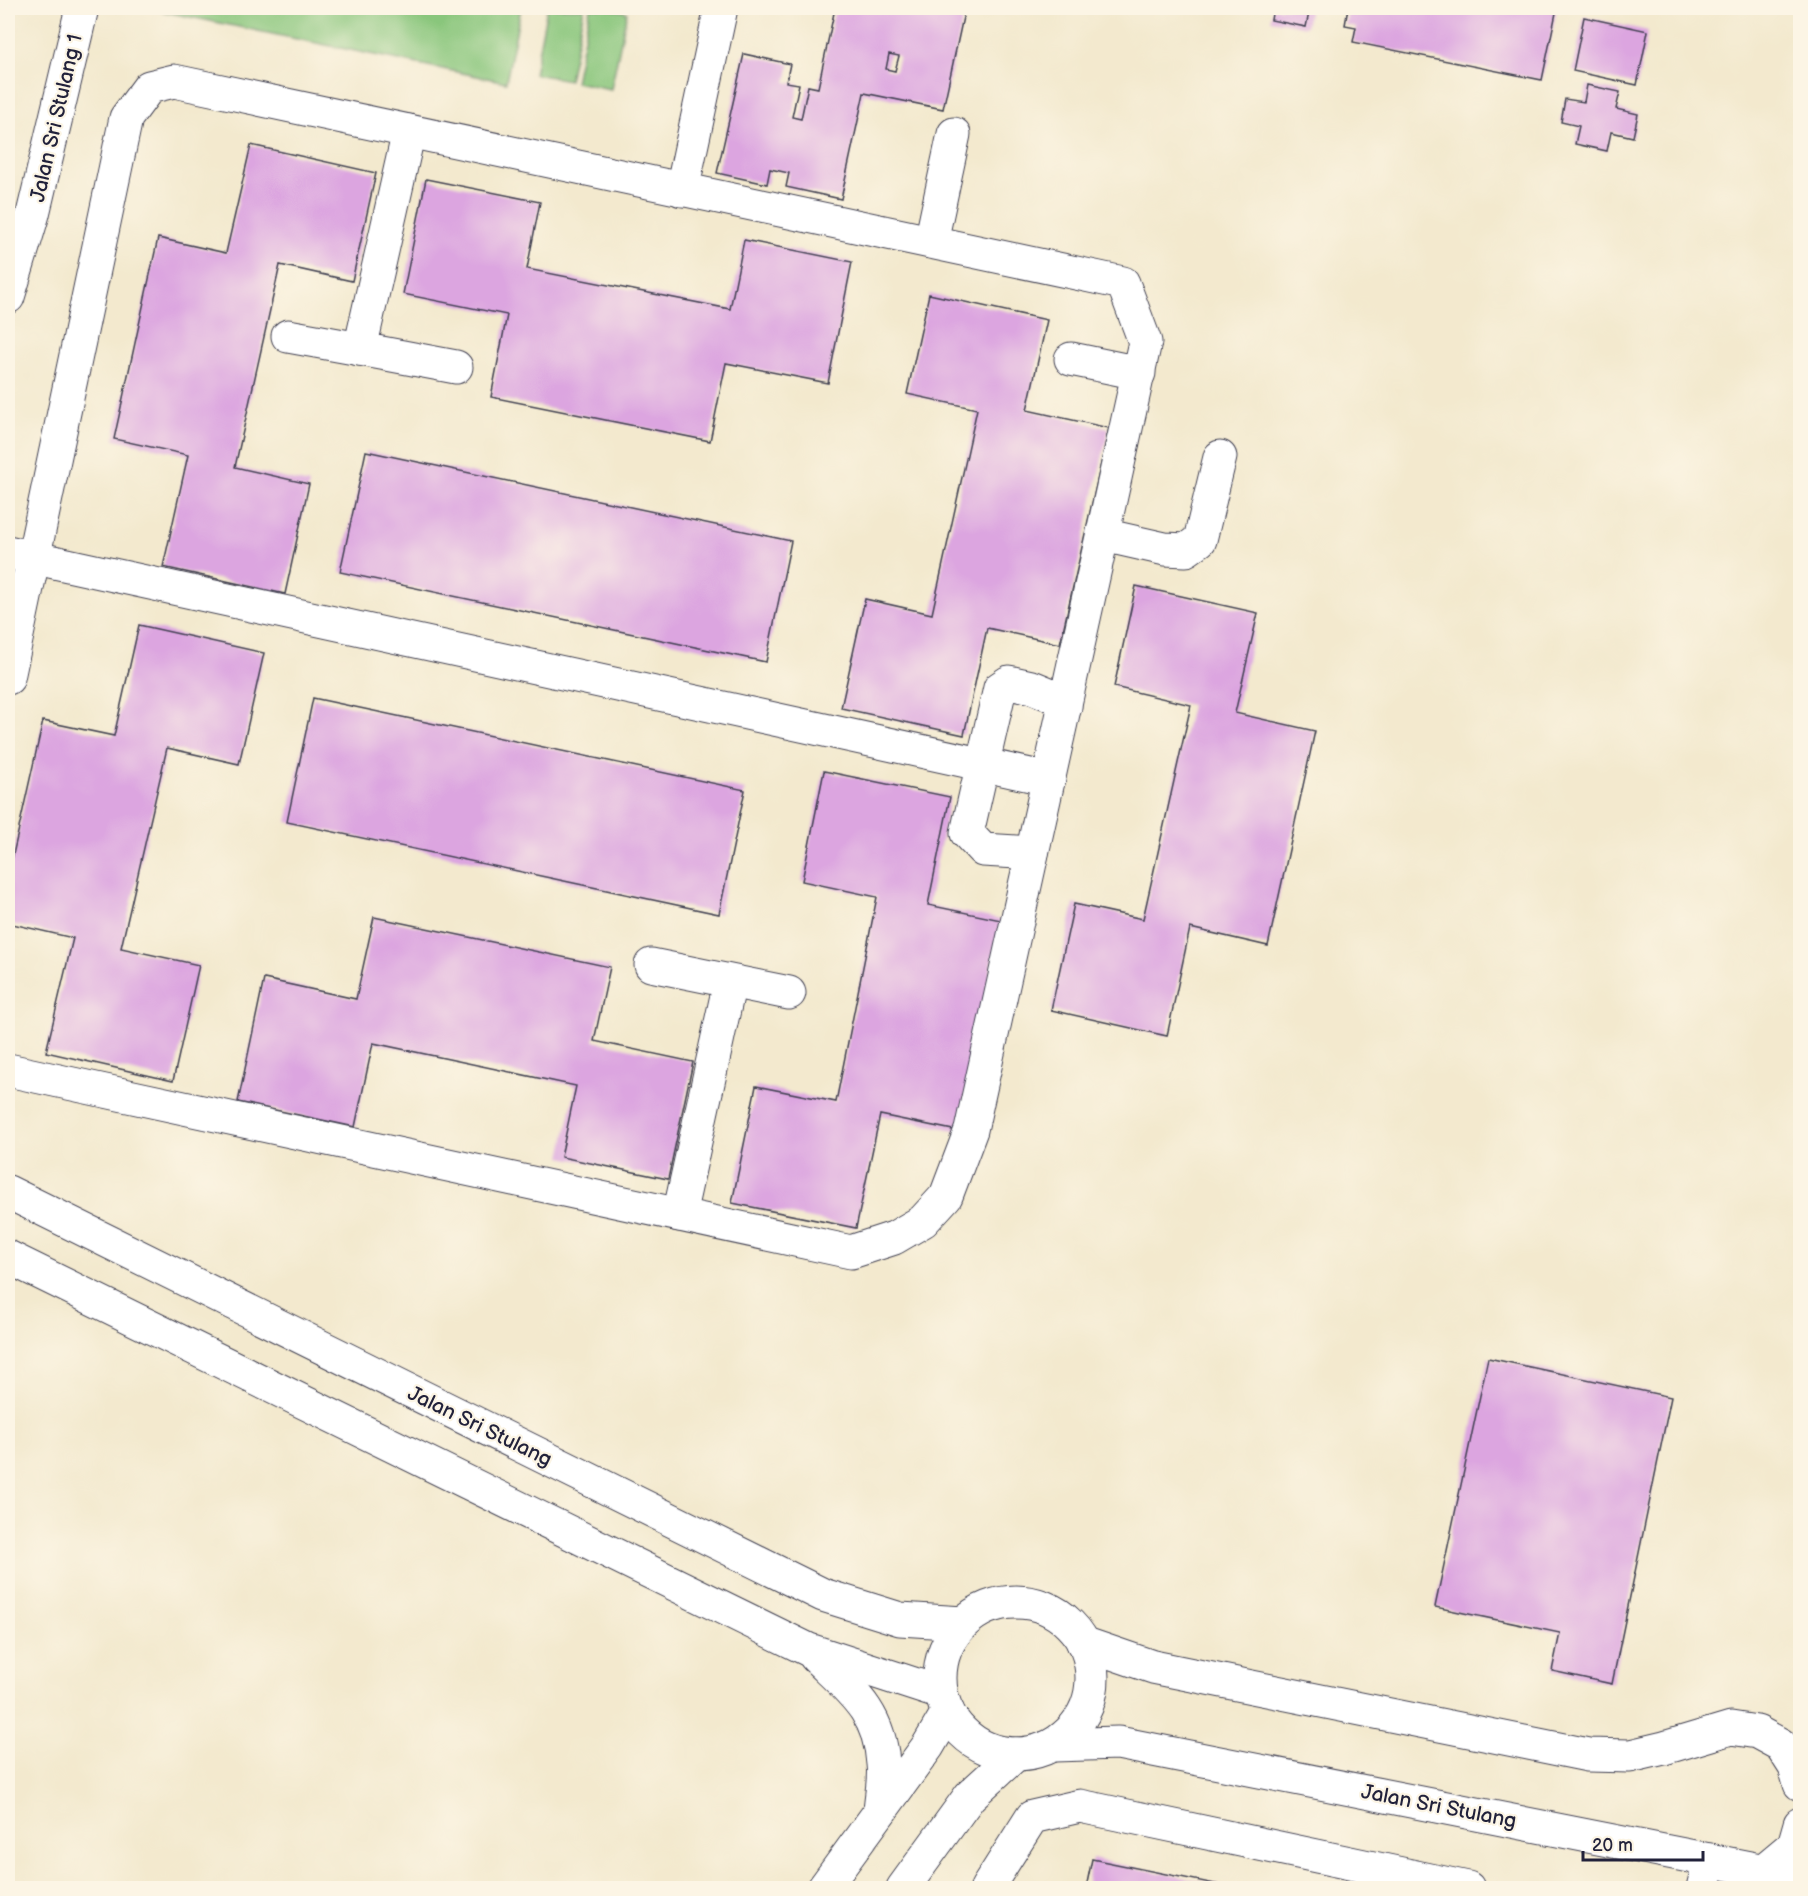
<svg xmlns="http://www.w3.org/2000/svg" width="1808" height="1896" viewBox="0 0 1808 1896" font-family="'Balsamiq Sans',sans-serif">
	<rect width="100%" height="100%" fill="#fcf5e5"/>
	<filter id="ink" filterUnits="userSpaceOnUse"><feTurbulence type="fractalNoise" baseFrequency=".0167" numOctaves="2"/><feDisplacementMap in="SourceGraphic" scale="12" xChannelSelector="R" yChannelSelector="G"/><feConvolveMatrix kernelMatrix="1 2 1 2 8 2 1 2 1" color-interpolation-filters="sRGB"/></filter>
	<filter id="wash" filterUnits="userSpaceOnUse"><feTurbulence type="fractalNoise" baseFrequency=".008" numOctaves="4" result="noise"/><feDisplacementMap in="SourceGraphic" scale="24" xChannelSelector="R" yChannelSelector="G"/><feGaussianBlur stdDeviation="1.35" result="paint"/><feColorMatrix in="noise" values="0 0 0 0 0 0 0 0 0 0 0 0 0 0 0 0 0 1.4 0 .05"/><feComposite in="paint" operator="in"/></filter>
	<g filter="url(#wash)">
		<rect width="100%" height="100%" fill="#f3e9ce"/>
		<g fill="#89c67c" stroke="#56745c" stroke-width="1.5">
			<polygon points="157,8 521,8 506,82 156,10"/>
			<polygon points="547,8 584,8 569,80 534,74"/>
			<polygon points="590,8 605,8 627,12 611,89 575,82"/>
		</g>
		<g id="blocks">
			<g fill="#dca5e0" fill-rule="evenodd">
				<path d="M835,8H965L943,109L864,93L841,199L786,187L789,173L770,169L767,184L717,173L744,54L790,64L786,82L799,84L792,117L801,119L808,86L818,88ZM889,54L899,56L895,71L886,69Z"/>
				<polygon points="1273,8 1310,8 1306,27 1271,20"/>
				<polygon points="1348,8 1557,8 1542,80 1353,42 1356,27 1345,25"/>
				<polygon points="1584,17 1648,31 1637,85 1573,71"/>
				<polygon points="1587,85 1620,92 1616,109 1638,114 1633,137 1611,132 1607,151 1575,144 1579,126 1561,122 1565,99 1584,102"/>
				<polygon points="251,145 376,173 352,281 280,265 235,467 309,484 285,594 163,567 188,455 114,439 158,238 226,253"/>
				<polygon points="426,179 540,202 527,269 730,309 744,240 852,262 828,383 726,363 710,441 491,397 507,315 403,294"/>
				<polygon points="929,294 1047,320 1027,410 1109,428 1060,644 987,628 964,735 841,708 865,599 932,614 977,409 907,394"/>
				<polygon points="366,451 791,541 766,662 340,572"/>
				<polygon points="1136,586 1258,613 1235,713 1315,731 1268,946 1190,928 1167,1036 1051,1010 1074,904 1143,919 1191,705 1114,687"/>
				<polygon points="139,625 264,653 239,764 167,748 121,948 199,965 173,1081 46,1052 73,938 8,923 8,877 43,721 114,736"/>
				<polygon points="313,698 745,790 719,914 287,822"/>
				<polygon points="824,771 950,797 928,905 1001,920 958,1131 880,1115 856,1228 732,1203 756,1086 836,1102 877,897 802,881"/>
				<polygon points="374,917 610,967 594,1041 693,1062 668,1179 561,1157 576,1086 373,1043 355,1127 238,1102 264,979 356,999"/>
				<polygon points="1488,1358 1671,1397 1612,1684 1552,1671 1560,1633 1435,1607"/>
				<polygon points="1092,1859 1230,1887 1230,1888 1086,1888"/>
			</g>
		</g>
	</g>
	<g filter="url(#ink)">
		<use href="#blocks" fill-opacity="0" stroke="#414051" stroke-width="1.5"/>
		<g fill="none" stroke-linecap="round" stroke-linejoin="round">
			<g stroke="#414051" stroke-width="35">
				<g id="minor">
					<polyline points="682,190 721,8"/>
					<polyline points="931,242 954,134"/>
					<polyline points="8,297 33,214 82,8"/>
					<polyline points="288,336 360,349 409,131"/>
					<polyline points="360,349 456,367"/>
					<polyline points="1071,359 1139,373"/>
					<polyline points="1103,535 1165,549 1186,550 1200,540 1220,457"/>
					<polyline points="8,552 1049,779"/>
					<polyline points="8,678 126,118 149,87 174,81 1123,283 1145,342 971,1130 946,1196 923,1221 894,1238 851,1252 8,1070"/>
					<polyline points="1032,853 983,850 967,833 1000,688 1009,682 1032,687 1054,696 1065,707"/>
					<polyline points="651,965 789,993"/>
					<polyline points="8,1192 823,1595 900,1619 963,1623"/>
					<polyline points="679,1215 730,982"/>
					<polyline points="8,1257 809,1650 941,1693"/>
					<circle cx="1016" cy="1678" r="76"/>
					<polyline points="1083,1643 1153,1667 1588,1755 1630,1756 1664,1748 1731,1728 1757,1732 1781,1745 1795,1767 1800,1784"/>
					<path d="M816,1657C851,1691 880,1712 883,1764C885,1779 881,1796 880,1811"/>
					<polyline points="1054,1745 1118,1743 1800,1878"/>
					<polyline points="1764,1870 1794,1845 1800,1824"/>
					<polyline points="824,1888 928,1746 948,1712"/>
					<polyline points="903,1888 970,1796 1016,1754"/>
					<polyline points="987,1888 1032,1817 1080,1806 1468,1888"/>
					<polyline points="1703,1888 1710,1860"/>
				</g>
			</g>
			<use href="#minor" stroke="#fff" stroke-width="33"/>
		</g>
	</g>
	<g text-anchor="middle" stroke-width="4.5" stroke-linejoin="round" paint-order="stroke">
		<g font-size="21" fill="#22223b" stroke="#fcf5e5">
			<text transform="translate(56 118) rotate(-77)" y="7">Jalan Sri Stulang 1</text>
			<text transform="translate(480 1426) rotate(26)" y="7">Jalan Sri Stulang</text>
			<text transform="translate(1439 1806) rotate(11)" y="7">Jalan Sri Stulang</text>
		</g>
	</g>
	<rect width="1808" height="1896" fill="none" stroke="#fcf5e5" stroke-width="30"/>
	<path d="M1583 1851v9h120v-9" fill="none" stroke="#22223b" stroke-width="3"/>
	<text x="1592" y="1851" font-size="18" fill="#22223b" stroke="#fcf5e5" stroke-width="4.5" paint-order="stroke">20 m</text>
</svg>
